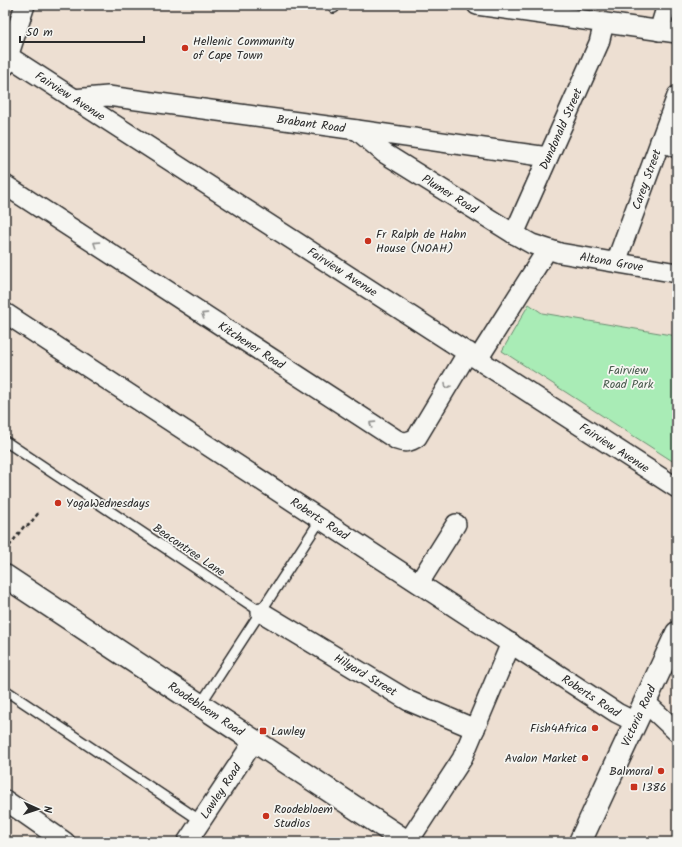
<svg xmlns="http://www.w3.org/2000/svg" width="682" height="847" viewBox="0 0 682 847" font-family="Kalam,sans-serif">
	<rect width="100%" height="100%" fill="#eddfd2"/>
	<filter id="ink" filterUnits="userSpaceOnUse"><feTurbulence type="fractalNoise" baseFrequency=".025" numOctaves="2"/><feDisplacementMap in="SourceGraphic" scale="8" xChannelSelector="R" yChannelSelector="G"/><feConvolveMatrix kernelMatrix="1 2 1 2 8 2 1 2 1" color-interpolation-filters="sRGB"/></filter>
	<g filter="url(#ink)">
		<polygon fill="#a9ecb6" stroke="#6a8c70" points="529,304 542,313 677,336 677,464 502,351"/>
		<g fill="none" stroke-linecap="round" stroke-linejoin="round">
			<g stroke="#2b2b2b" stroke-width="12">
				<g id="service">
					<polyline points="334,8 335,5"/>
					<polyline points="5,441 261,612"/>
					<polyline points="5,690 201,821"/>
					<polyline points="200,705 321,519"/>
				</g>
			</g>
			<g stroke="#2b2b2b" stroke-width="22">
				<g id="minor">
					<polyline points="477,5 677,33"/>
					<polyline points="659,31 667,5"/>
					<path id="s1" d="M8,56L677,488"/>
					<polyline points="5,66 25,5"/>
					<path id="s2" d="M73,99L108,96L357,130L548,157"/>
					<path id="s3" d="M357,130L384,153L514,234L532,244L560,253L677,273"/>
					<polyline points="660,141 677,148"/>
					<path id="s4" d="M5,185L397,440C405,443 410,442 417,437L468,352"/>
					<path id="s5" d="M514,234L599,43L604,23"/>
					<path id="s6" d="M616,262L677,96"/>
					<path id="s7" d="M5,313L617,713L635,722"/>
					<polyline points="478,359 547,250"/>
					<polyline points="419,583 456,524"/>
					<path id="s8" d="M261,612L409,701L475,729"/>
					<polyline points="645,702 677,732"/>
					<polyline points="5,800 65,842"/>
					<path id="s9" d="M187,842L254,741"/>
					<polyline points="408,842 462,759 511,643"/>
				</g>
			</g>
			<g stroke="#2b2b2b" stroke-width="25">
				<g id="tertiary">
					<path id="s10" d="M5,576L407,842"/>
				</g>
			</g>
			<g stroke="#2b2b2b" stroke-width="25">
				<g id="secondary">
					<path id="s11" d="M580,842L677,633"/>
				</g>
			</g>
			<polyline stroke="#2b2b2b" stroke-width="2.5" stroke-dasharray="4 3" stroke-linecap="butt" points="5,552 25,525 28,526 40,511"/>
			<use href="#service" stroke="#f6f6f2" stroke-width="9"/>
			<use href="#minor" stroke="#f6f6f2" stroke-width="19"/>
			<use href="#tertiary" stroke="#f6f6f2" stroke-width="22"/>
			<use href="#secondary" stroke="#f6f6f2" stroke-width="22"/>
		</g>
		<defs><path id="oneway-chevron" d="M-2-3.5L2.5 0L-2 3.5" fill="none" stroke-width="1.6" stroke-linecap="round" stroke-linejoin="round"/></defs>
		<g stroke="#90908e">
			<use href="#oneway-chevron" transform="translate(96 244) rotate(-147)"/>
			<use href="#oneway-chevron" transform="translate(204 315) rotate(-147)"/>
			<use href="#oneway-chevron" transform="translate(447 386) rotate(121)"/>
			<use href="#oneway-chevron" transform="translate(372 424) rotate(-147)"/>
		</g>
	</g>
	<g fill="#c8321e" stroke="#f6f6f2" stroke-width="1.5">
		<circle cx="185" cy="48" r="4"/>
		<circle cx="368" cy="241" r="4"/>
		<circle cx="58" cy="503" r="4"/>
		<circle cx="595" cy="728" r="4"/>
		<rect x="259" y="727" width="8" height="8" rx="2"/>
		<circle cx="585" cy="758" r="4"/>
		<circle cx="661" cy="771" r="4"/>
		<rect x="630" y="783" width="8" height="8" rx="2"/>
		<circle cx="266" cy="816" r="4"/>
	</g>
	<g text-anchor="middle" stroke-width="3.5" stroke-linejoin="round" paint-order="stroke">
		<g font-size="12" fill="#2b2b2b" stroke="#f6f6f2" text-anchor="start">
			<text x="193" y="45">Hellenic Community<tspan x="193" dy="14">of Cape Town</tspan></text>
			<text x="376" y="238">Fr Ralph de Hahn<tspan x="376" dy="14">House (NOAH)</tspan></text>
			<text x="66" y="507">YogaWednesdays</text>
			<text x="587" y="732" text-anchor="end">Fish4Africa</text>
			<text x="271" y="735">Lawley</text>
			<text x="577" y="762" text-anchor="end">Avalon Market</text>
			<text x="653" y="775" text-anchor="end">Balmoral</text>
			<text x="642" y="791">1386</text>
			<text x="274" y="813">Roodebloem<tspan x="274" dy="14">Studios</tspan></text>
		</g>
		<g font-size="12" fill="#2b2b2b" stroke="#f6f6f2">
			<text dy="4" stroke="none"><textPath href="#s1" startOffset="74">Fairview Avenue</textPath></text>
			<text dy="4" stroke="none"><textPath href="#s2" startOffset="240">Brabant Road</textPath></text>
			<text dy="4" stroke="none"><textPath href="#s5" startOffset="115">Dundonald Street</textPath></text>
			<text dy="4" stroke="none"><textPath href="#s6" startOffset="88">Carey Street</textPath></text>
			<text dy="4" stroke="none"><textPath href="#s3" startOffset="113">Plumer Road</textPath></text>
			<text dy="4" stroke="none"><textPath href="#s3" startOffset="291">Altona Grove</textPath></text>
			<text dy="4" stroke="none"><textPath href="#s1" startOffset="398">Fairview Avenue</textPath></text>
			<text dy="4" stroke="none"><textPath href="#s4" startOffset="294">Kitchener Road</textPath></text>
			<text dy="4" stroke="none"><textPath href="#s1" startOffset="722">Fairview Avenue</textPath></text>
			<text dy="4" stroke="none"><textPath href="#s7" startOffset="376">Roberts Road</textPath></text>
			<text transform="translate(189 550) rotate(34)" y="4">Beacontree Lane</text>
			<text dy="4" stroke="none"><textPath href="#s8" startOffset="122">Hilyard Street</textPath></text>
			<text dy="4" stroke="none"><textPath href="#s7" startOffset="700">Roberts Road</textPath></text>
			<text dy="4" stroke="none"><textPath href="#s10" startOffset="241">Roodebloem Road</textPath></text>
			<text dy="4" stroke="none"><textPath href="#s11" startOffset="139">Victoria Road</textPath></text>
			<text dy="4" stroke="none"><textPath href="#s9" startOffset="61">Lawley Road</textPath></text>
		</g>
		<g font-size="12" fill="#4a5b4e" stroke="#f6f6f2">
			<text x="628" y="374">Fairview<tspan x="628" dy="14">Road Park</tspan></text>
		</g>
	</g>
	<rect width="682" height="847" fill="none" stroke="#f6f6f2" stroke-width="20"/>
	<rect x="10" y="10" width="662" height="827" fill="none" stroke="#2b2b2b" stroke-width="1.5" filter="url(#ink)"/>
	<g transform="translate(38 809) rotate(93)" stroke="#f6f6f2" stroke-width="3" paint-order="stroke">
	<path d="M0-3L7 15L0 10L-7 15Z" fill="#2b2b2b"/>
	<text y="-6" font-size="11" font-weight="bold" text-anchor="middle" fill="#2b2b2b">N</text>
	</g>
	<path d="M20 36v6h124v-6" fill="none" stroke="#2b2b2b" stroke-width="2"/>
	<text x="26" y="36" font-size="12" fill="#2b2b2b" stroke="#f6f6f2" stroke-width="3" paint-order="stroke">50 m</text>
</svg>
